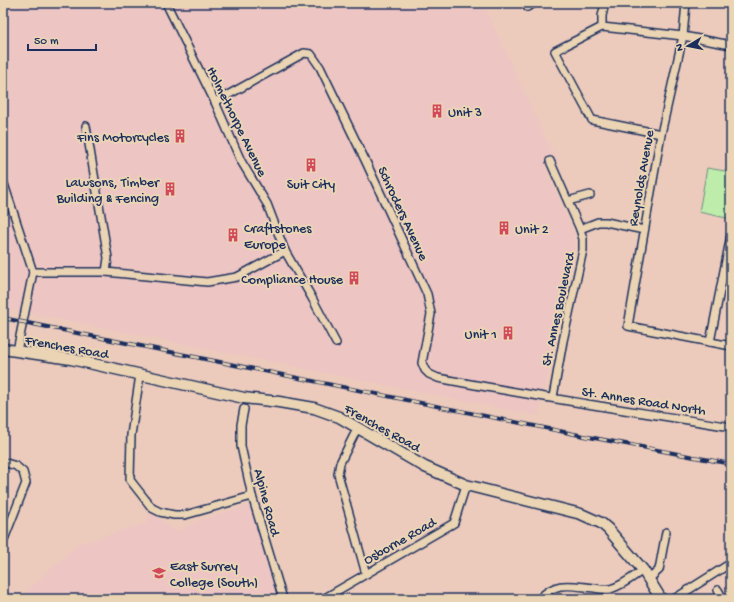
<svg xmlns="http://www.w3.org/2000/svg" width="734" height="602" viewBox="0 0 734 602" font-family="'Gochi Hand',sans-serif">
	<rect width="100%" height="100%" fill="#eccbbc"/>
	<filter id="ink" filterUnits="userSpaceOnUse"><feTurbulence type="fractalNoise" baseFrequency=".025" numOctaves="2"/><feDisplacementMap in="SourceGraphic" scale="8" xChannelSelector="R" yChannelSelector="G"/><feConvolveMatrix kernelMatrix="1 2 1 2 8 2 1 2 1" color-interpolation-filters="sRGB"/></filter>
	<g filter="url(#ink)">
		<g fill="#edc5c2">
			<polygon points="3,3 483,3 553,154 560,160 545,167 574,233 574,249 566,293 538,416 3,308"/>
			<polygon points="250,505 254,513 279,599 18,599 78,544 146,523 150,511 175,531 182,529 200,520"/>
		</g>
		<polygon fill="#beecaa" stroke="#6c8e84" points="707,168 731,172 731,219 699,212"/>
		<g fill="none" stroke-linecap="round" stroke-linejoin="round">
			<g stroke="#1b2f5e" stroke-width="10">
				<g id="street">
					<polyline points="166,3 215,102 241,161 267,204 285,251 312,298 336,343"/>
					<polyline points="605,3 602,16 602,27 683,36 731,45"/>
					<polyline points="686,3 683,36 661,134 628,326 731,346"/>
					<polyline points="527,7 535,3"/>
					<polyline points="602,27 555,51 592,120 661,134"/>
					<path d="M215,102L304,53L311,54L320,67L366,162L427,294L431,314L422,363L425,370L429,374L438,378C536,397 633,411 731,427"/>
					<polyline points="86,126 108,258 106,272"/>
					<polyline points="550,161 580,229 583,239 583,250 563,341 553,397"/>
					<polyline points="3,181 33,272 17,351"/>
					<polyline points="568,201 590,195"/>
					<polyline points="580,229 598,222 606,222 644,230"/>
					<polyline points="33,272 106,272 207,282 237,277 285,251"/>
					<polyline points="710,342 731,235"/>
					<polyline points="140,375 131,435 130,480 152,508 160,512 174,515 185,515 252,496"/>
					<polyline points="244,409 241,425 241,446 252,496 283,599"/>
					<polyline points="358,427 340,463 338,474 366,574"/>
					<polyline points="3,462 16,466 23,472 26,483 3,542"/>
					<polyline points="649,579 659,570 666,532"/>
					<polyline points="718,590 723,599"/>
					<polyline points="323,599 454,523 466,485"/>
					<path d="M539,599C557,580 571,586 594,588C599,589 605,590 610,589C622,586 633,577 643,570"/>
					<polyline points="674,599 731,563"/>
				</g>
			</g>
			<g stroke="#1b2f5e" stroke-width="13">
				<polyline id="secondary" points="3,349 71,359 244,398 279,402 314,408 339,417 425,467 466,485 581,514 601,523 608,529 643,570 661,599"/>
			</g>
			<use href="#street" stroke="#ebd4b4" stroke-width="7"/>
			<use href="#secondary" stroke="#ebd4b4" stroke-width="10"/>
			<g stroke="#1b2f5e" stroke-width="4">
				<polyline id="rail" points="3,318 589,437 731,464"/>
			</g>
			<use href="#rail" stroke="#ebd4b4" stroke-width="2.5" stroke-dasharray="8" stroke-linecap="butt"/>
		</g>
	</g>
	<defs>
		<g id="building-bare" transform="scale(1.08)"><path d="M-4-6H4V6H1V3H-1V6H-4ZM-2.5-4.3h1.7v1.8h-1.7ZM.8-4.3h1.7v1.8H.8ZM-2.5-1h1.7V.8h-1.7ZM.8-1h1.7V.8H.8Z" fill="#d1495b" stroke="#ebd4b4" stroke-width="2.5" paint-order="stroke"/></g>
		<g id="university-bare" transform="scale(1.08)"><path d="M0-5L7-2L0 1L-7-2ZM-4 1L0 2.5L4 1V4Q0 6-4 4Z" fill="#d1495b" stroke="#ebd4b4" stroke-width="2.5" paint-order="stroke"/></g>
	</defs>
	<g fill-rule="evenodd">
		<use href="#building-bare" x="437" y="111"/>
		<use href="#building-bare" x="180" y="136"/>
		<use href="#building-bare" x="311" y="165"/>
		<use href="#building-bare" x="170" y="189"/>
		<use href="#building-bare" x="504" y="228"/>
		<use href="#building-bare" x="233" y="235"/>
		<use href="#building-bare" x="354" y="278"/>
		<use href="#building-bare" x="508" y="333"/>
		<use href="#university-bare" x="159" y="573"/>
	</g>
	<g text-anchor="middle" stroke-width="4" stroke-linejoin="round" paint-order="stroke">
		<g font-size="14" fill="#1b2f5e" stroke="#ebd4b4" text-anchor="start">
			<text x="448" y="116">Unit 3</text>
			<text x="169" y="141" text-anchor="end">Fins Motorcycles</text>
			<text x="159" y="186" text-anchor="end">Lawsons, Timber<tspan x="159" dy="16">Building &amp; Fencing</tspan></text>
			<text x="311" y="188" text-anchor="middle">Suit City</text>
			<text x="244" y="232">Craftstones<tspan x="244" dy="16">Europe</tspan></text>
			<text x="515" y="233">Unit 2</text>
			<text x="343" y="283" text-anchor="end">Compliance House</text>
			<text x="497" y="338" text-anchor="end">Unit 1</text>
			<text x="170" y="570">East Surrey<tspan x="170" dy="16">College (South)</tspan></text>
		</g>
		<g font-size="14" fill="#1b2f5e" stroke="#ebd4b4">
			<text transform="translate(238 121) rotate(64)" y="5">Holmethorpe Avenue</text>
			<text transform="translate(640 178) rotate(-80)" y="5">Reynolds Avenue</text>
			<text transform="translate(404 213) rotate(65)" y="5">Schroders Avenue</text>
			<text transform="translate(557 309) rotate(-78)" y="5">St. Annes Boulevard</text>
			<text transform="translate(67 346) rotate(10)" y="5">Frenches Road</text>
			<text transform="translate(644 400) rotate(9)" y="5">St. Annes Road North</text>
			<text transform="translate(383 427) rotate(29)" y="5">Frenches Road</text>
			<text transform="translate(268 502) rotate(75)" y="5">Alpine Road</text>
			<text transform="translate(399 540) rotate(-30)" y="5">Osborne Road</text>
		</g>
	</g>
	<rect width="734" height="602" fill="none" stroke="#ebd4b4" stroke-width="16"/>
	<rect x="8" y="8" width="718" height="586" fill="none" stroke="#1b2f5e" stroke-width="1.5" filter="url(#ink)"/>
	<g transform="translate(688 46) rotate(260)" stroke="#ebd4b4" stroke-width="3" paint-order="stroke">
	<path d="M0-3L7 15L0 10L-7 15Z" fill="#1b2f5e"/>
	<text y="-6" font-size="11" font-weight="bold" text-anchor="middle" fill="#1b2f5e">N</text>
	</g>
	<path d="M28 44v6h68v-6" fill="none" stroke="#1b2f5e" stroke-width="2"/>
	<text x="34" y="44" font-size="12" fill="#1b2f5e" stroke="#ebd4b4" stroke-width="3" paint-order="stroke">50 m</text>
</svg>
